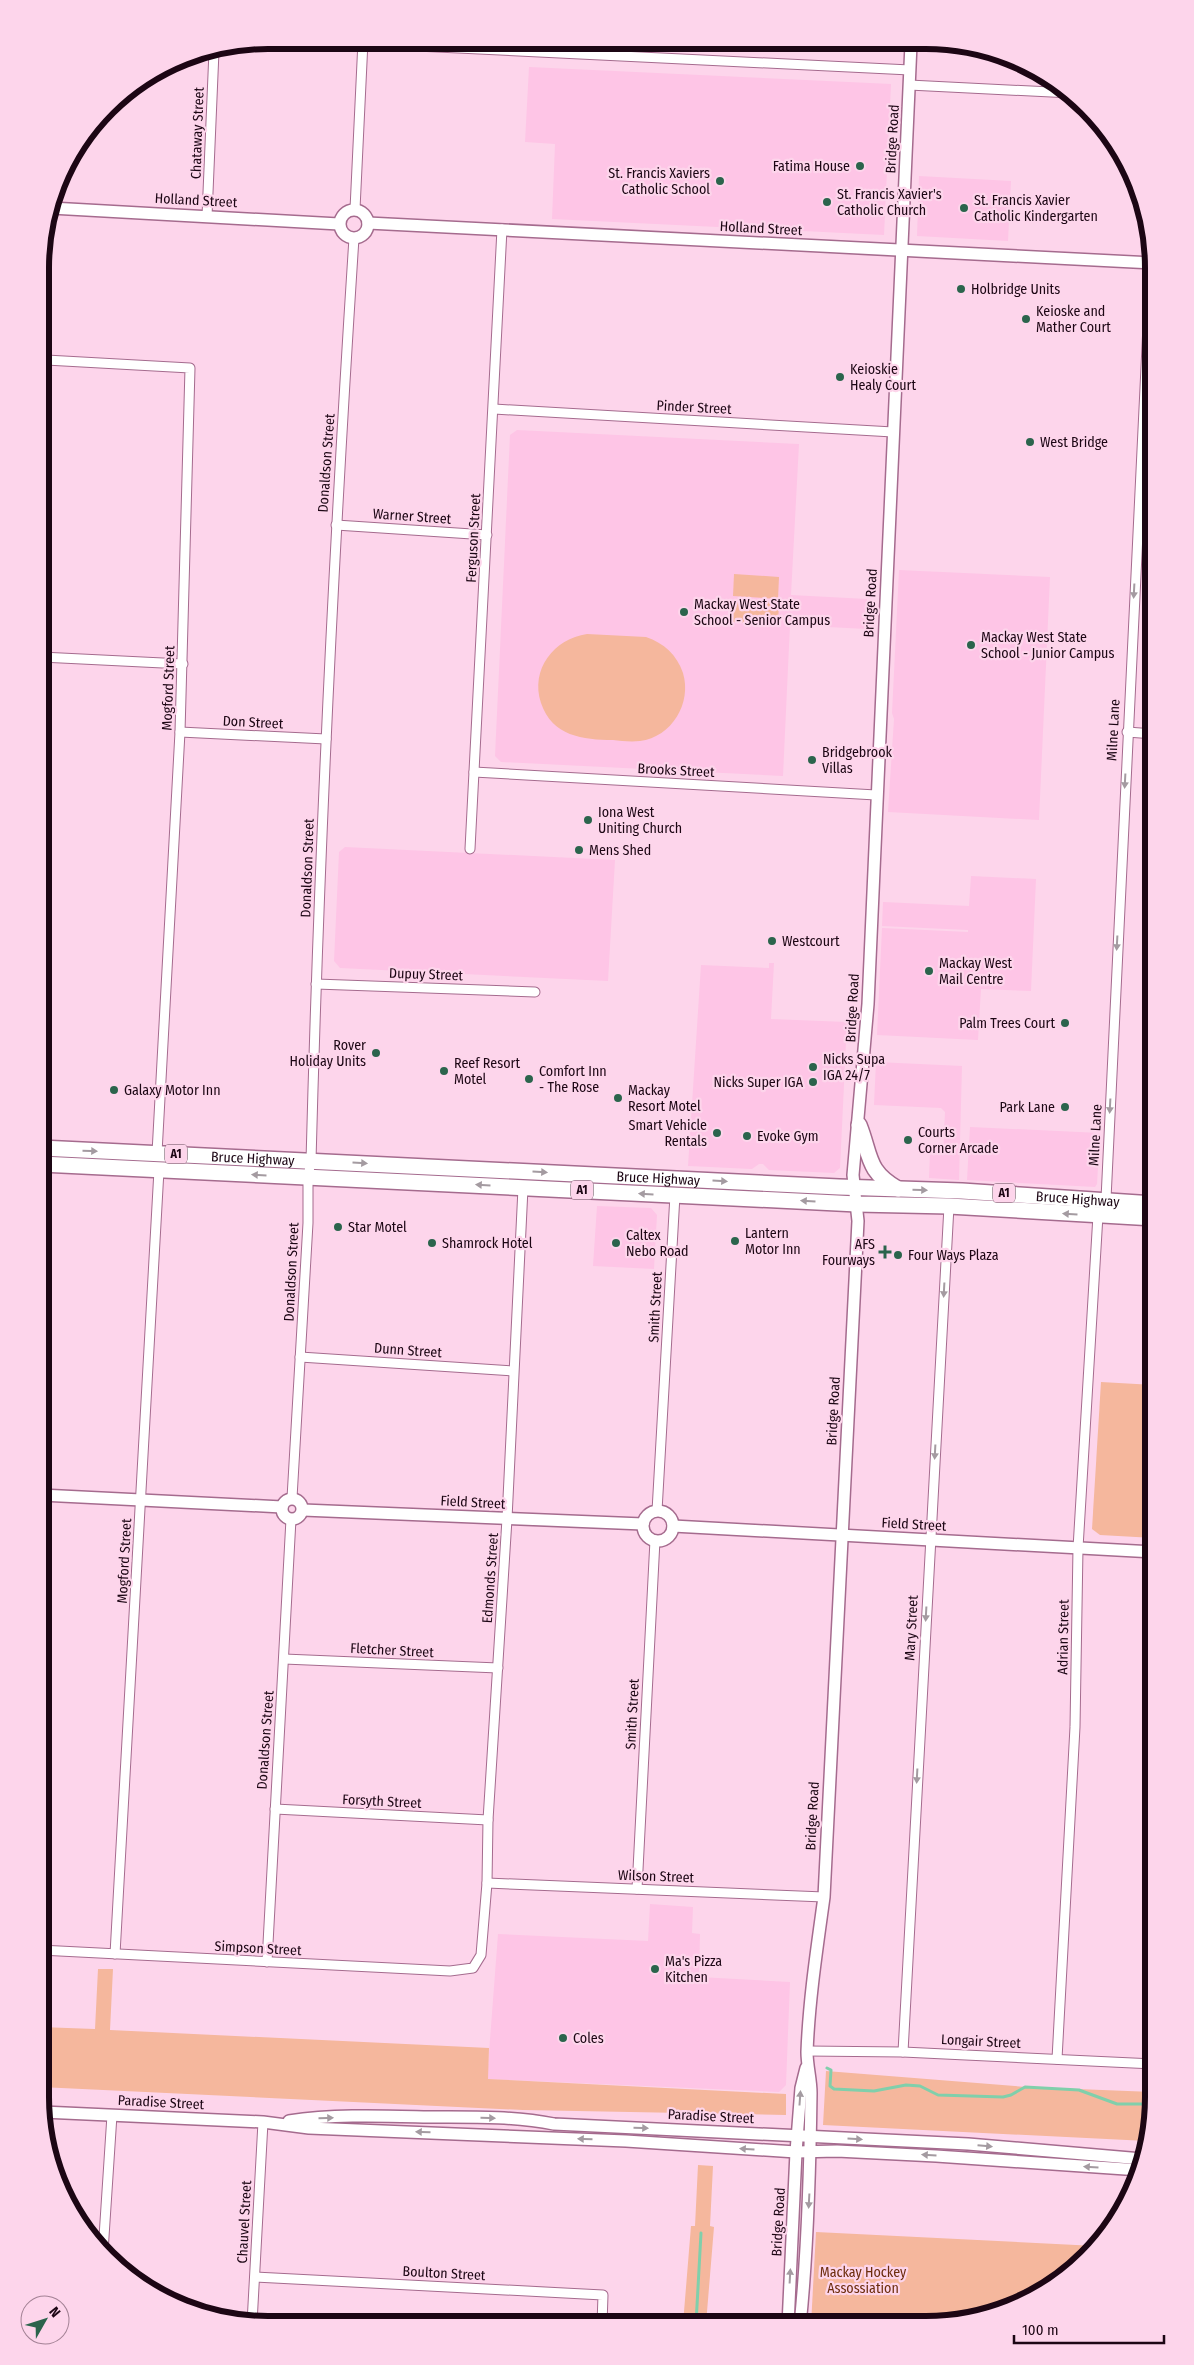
<svg xmlns="http://www.w3.org/2000/svg" width="1194" height="2365" viewBox="0 0 1194 2365" font-family="'Fira Sans Condensed',sans-serif">
	<rect width="100%" height="100%" fill="#fdd5eb"/>
	<g fill="#fec5e6">
		<polygon points="529,67 891,84 884,235 552,219 555,144 525,142"/>
		<polygon points="919,176 1011,181 1008,241 917,236"/>
		<polygon points="517,430 799,444 791,595 867,599 866,629 790,625 783,776 501,762 495,756 510,435"/>
		<polygon points="899,570 1050,577 1039,820 888,812 894,719 892,713"/>
		<polygon points="345,847 615,860 608,981 340,968 334,961 339,852"/>
		<polygon points="971,876 1036,879 1031,991 981,989 978,1040 877,1035 882,928 968,932 968,930 882,926 883,902 969,906"/>
		<polygon points="769,963 774,963 771,1019 847,1022 840,1168 834,1173 769,1170 763,1164 759,1164 752,1169 688,1166 701,965 769,968"/>
		<polygon points="876,1062 962,1066 959,1180 929,1178 930,1153 943,1154 945,1112 941,1108 874,1105"/>
		<polygon points="970,1127 1100,1133 1097,1184 1095,1187 967,1180"/>
		<polygon points="597,1206 651,1208 657,1215 654,1269 593,1266"/>
		<polygon points="650,1904 693,1907 692,1933 700,1934 699,1977 790,1982 786,2085 779,2092 487,2079 498,1934 648,1941"/>
	</g>
	<g fill="#f5b79d">
		<polygon points="734,574 779,577 778,599 733,596"/>
		<polygon points="733,600 779,602 778,624 732,622"/>
		<path d="M587,634L646,637C664,643 677,655 683,673C692,703 672,737 640,741C631,742 621,741 613,740C583,740 552,736 541,703C530,669 554,639 587,634Z"/>
		<polygon points="1101,1382 1154,1385 1154,1538 1100,1535 1092,1529"/>
		<polygon points="98,1969 113,1969 110,2030 489,2048 488,2079 786,2094 786,2115 523,2110 40,2087 40,2027 95,2029"/>
		<polygon points="826,2071 1026,2087 1153,2092 1153,2112 1147,2141 823,2125"/>
		<polygon points="698,2165 713,2166 710,2226 714,2227 706,2324 683,2324 691,2226 695,2226"/>
		<polygon points="816,2232 1096,2246 1053,2286 999,2313 926,2325 811,2325"/>
	</g>
	<g fill="none" stroke-linecap="round" stroke-linejoin="round">
		<g stroke="#80cfab" stroke-width="3">
			<polyline points="827,2068 831,2070 830,2086 834,2089 874,2091 906,2085 920,2086 938,2095 1003,2097 1011,2095 1025,2087 1079,2090 1117,2104 1153,2104"/>
			<polyline points="696,2324 701,2233"/>
		</g>
		<g stroke="#a56b8e" stroke-width="11">
			<g id="minor">
				<polyline points="291,40 910,70"/>
				<polyline points="909,85 1071,93"/>
				<polyline points="355,209 363,41"/>
				<polyline points="207,216 214,51"/>
				<polyline points="46,360 190,368 180,732 157,1153"/>
				<polyline points="42,391 46,360 45,227"/>
				<polyline points="494,409 893,432"/>
				<polyline points="336,525 487,535"/>
				<polyline points="41,657 183,664"/>
				<polyline points="180,732 326,739"/>
				<polyline points="1127,732 1154,734"/>
				<polyline points="474,772 876,795"/>
				<polyline points="470,849 502,229"/>
				<polyline points="316,984 535,992"/>
				<polyline points="1106,1199 1151,263"/>
				<polyline points="300,1357 513,1371"/>
				<path d="M292,1498L308,1223V1177L311,1161C319,853 334,545 354,238"/>
				<polyline points="657,1511 675,1195"/>
				<polyline points="284,1659 498,1668"/>
				<polyline points="275,1809 488,1820"/>
				<polyline points="487,1883 824,1897"/>
				<polyline points="637,1889 655,1540"/>
				<polyline points="40,1950 450,1971 473,1968 481,1955 487,1883 488,1820 507,1519 523,1188"/>
				<polyline points="115,1954 159,1170"/>
				<polyline points="267,1962 291,1519"/>
				<polyline points="807,2051 903,2052 1154,2064"/>
				<polyline points="903,2052 949,1206"/>
				<polyline points="1057,2059 1075,1727 1078,1548 1098,1215"/>
				<polyline points="103,2252 112,2115"/>
				<polyline points="255,2277 603,2295 602,2324"/>
				<polyline points="252,2323 263,2122"/>
			</g>
		</g>
		<g stroke="#a56b8e" stroke-width="14">
			<g id="tertiary">
				<polyline points="51,208 339,224"/>
				<circle cx="354" cy="224" r="14"/>
				<polyline points="368,223 1153,263"/>
				<polyline points="41,1495 282,1507"/>
				<circle cx="292" cy="1509" r="10"/>
				<polyline points="303,1510 643,1524"/>
				<circle cx="658" cy="1526" r="15"/>
				<polyline points="673,1526 1154,1552"/>
				<polyline points="43,2112 263,2122 309,2128 626,2141 796,2152 837,2151 936,2156 1140,2170"/>
				<path d="M289,2121C335,2114 383,2116 429,2117C471,2117 513,2116 554,2124L968,2144L1142,2159"/>
				<polyline points="788,2325 796,2152 801,2088 806,2068"/>
				<path d="M800,2325C808,2248 810,2171 811,2093C811,2079 807,2066 807,2052C809,2000 817,1948 824,1897L858,1221L853,1175L868,1004L911,44"/>
			</g>
		</g>
		<g stroke="#a56b8e" stroke-width="18">
			<g id="trunk">
				<path d="M859,1125C871,1155 866,1171 898,1189"/>
				<path id="s1" d="M41,1148L839,1187L962,1191L1154,1204"/>
				<polyline points="41,1164 857,1204 949,1206 1154,1218"/>
			</g>
		</g>
		<use href="#minor" stroke="#fff" stroke-width="9"/>
		<use href="#tertiary" stroke="#fff" stroke-width="11"/>
		<use href="#trunk" stroke="#fff" stroke-width="15"/>
	</g>
	<defs><path id="oneway-solid" d="M-6-.8H1V-3.2L6.5 0L1 3.2V.8H-6Z" transform="scale(1.25)"/></defs>
	<g fill="#a49ba1">
		<use href="#oneway-solid" transform="translate(1134 591) rotate(93)"/>
		<use href="#oneway-solid" transform="translate(1125 781) rotate(93)"/>
		<use href="#oneway-solid" transform="translate(1117 943) rotate(93)"/>
		<use href="#oneway-solid" transform="translate(1110 1106) rotate(93)"/>
		<use href="#oneway-solid" transform="translate(90 1151) rotate(2)"/>
		<use href="#oneway-solid" transform="translate(360 1163) rotate(3)"/>
		<use href="#oneway-solid" transform="translate(540 1172) rotate(3)"/>
		<use href="#oneway-solid" transform="translate(259 1175) rotate(-177)"/>
		<use href="#oneway-solid" transform="translate(720 1181) rotate(3)"/>
		<use href="#oneway-solid" transform="translate(483 1185) rotate(-176)"/>
		<use href="#oneway-solid" transform="translate(920 1190) rotate(1)"/>
		<use href="#oneway-solid" transform="translate(646 1194) rotate(-177)"/>
		<use href="#oneway-solid" transform="translate(808 1201) rotate(-177)"/>
		<use href="#oneway-solid" transform="translate(1070 1214) rotate(-176)"/>
		<use href="#oneway-solid" transform="translate(944 1290) rotate(93)"/>
		<use href="#oneway-solid" transform="translate(935 1452) rotate(93)"/>
		<use href="#oneway-solid" transform="translate(926 1614) rotate(93)"/>
		<use href="#oneway-solid" transform="translate(917 1776) rotate(93)"/>
		<use href="#oneway-solid" transform="translate(800 2098) rotate(-86)"/>
		<use href="#oneway-solid" transform="translate(326 2118) rotate(-1)"/>
		<use href="#oneway-solid" transform="translate(488 2118) rotate(1)"/>
		<use href="#oneway-solid" transform="translate(641 2128) rotate(2)"/>
		<use href="#oneway-solid" transform="translate(423 2132) rotate(-178)"/>
		<use href="#oneway-solid" transform="translate(585 2139) rotate(-178)"/>
		<use href="#oneway-solid" transform="translate(855 2139) rotate(3)"/>
		<use href="#oneway-solid" transform="translate(985 2146) rotate(5)"/>
		<use href="#oneway-solid" transform="translate(747 2149) rotate(-176)"/>
		<use href="#oneway-solid" transform="translate(929 2155) rotate(-177)"/>
		<use href="#oneway-solid" transform="translate(1091 2167) rotate(-176)"/>
		<use href="#oneway-solid" transform="translate(809 2201) rotate(93)"/>
		<use href="#oneway-solid" transform="translate(790 2276) rotate(-87)"/>
	</g>
	<g fill="#2b644c" stroke="#fdd5eb" stroke-width="2">
		<circle cx="860" cy="166" r="5"/>
		<circle cx="720" cy="181" r="5"/>
		<circle cx="827" cy="202" r="5"/>
		<circle cx="964" cy="208" r="5"/>
		<circle cx="961" cy="289" r="5"/>
		<circle cx="1026" cy="319" r="5"/>
		<circle cx="840" cy="377" r="5"/>
		<circle cx="1030" cy="442" r="5"/>
		<circle cx="684" cy="612" r="5"/>
		<circle cx="971" cy="645" r="5"/>
		<circle cx="812" cy="760" r="5"/>
		<circle cx="588" cy="820" r="5"/>
		<circle cx="579" cy="850" r="5"/>
		<circle cx="772" cy="941" r="5"/>
		<circle cx="929" cy="971" r="5"/>
		<circle cx="1065" cy="1023" r="5"/>
		<circle cx="376" cy="1053" r="5"/>
		<circle cx="813" cy="1067" r="5"/>
		<circle cx="444" cy="1071" r="5"/>
		<circle cx="529" cy="1079" r="5"/>
		<circle cx="813" cy="1082" r="5"/>
		<circle cx="114" cy="1090" r="5"/>
		<circle cx="618" cy="1098" r="5"/>
		<circle cx="1065" cy="1107" r="5"/>
		<circle cx="717" cy="1133" r="5"/>
		<circle cx="747" cy="1136" r="5"/>
		<circle cx="908" cy="1140" r="5"/>
		<circle cx="338" cy="1227" r="5"/>
		<circle cx="735" cy="1241" r="5"/>
		<circle cx="432" cy="1243" r="5"/>
		<circle cx="616" cy="1243" r="5"/>
		<path d="M882.5 1244.5h5v5h5v5h-5v5h-5v-5h-5v-5h5z"/>
		<circle cx="898" cy="1255" r="5"/>
		<circle cx="655" cy="1969" r="5"/>
		<circle cx="563" cy="2038" r="5"/>
	</g>
	<g text-anchor="middle" stroke-width="4.5" stroke-linejoin="round" paint-order="stroke">
		<g fill="#fdd5eb" stroke="#604454" stroke-width="1">
			<rect x="165" y="1144.5" width="22" height="19" rx="4"/>
			<rect x="571" y="1180.5" width="22" height="19" rx="4"/>
			<rect x="993" y="1183.5" width="22" height="19" rx="4"/>
		</g>
		<g font-size="12" font-weight="bold" fill="#1c0614">
			<text x="176" y="1158">A1</text>
			<text x="582" y="1194">A1</text>
			<text x="1004" y="1197">A1</text>
		</g>
		<g font-size="14" fill="#1c0614" stroke="#fdd5eb">
			<text transform="translate(197 133) rotate(-88)" y="5">Chataway Street</text>
			<text transform="translate(892 139) rotate(-87)" y="5">Bridge Road</text>
			<text transform="translate(196 200) rotate(3)" y="5">Holland Street</text>
			<text transform="translate(761 228) rotate(3)" y="5">Holland Street</text>
			<text transform="translate(694 407) rotate(3)" y="5">Pinder Street</text>
			<text transform="translate(326 463) rotate(-86)" y="5">Donaldson Street</text>
			<text transform="translate(412 516) rotate(4)" y="5">Warner Street</text>
			<text transform="translate(473 538) rotate(-87)" y="5">Ferguson Street</text>
			<text transform="translate(870 603) rotate(-87)" y="5">Bridge Road</text>
			<text transform="translate(168 688) rotate(-88)" y="5">Mogford Street</text>
			<text transform="translate(253 722) rotate(3)" y="5">Don Street</text>
			<text transform="translate(1113 730) rotate(-87)" y="5">Milne Lane</text>
			<text transform="translate(676 770) rotate(3)" y="5">Brooks Street</text>
			<text transform="translate(307 868) rotate(-88)" y="5">Donaldson Street</text>
			<text transform="translate(426 974) rotate(2)" y="5">Dupuy Street</text>
			<text transform="translate(852 1008) rotate(-87)" y="5">Bridge Road</text>
			<text transform="translate(1095 1135) rotate(-87)" y="5">Milne Lane</text>
			<text dy="5" stroke="none"><textPath href="#s1" startOffset="212">Bruce Highway</textPath></text>
			<text dy="5" stroke="none"><textPath href="#s1" startOffset="618">Bruce Highway</textPath></text>
			<text dy="5" stroke="none"><textPath href="#s1" startOffset="1038">Bruce Highway</textPath></text>
			<text transform="translate(291 1272) rotate(-87)" y="5">Donaldson Street</text>
			<text transform="translate(655 1307) rotate(-87)" y="5">Smith Street</text>
			<text transform="translate(408 1350) rotate(4)" y="5">Dunn Street</text>
			<text transform="translate(833 1411) rotate(-87)" y="5">Bridge Road</text>
			<text transform="translate(473 1502) rotate(3)" y="5">Field Street</text>
			<text transform="translate(914 1524) rotate(3)" y="5">Field Street</text>
			<text transform="translate(124 1561) rotate(-87)" y="5">Mogford Street</text>
			<text transform="translate(490 1578) rotate(-86)" y="5">Edmonds Street</text>
			<text transform="translate(911 1628) rotate(-87)" y="5">Mary Street</text>
			<text transform="translate(1063 1637) rotate(-89)" y="5">Adrian Street</text>
			<text transform="translate(392 1650) rotate(3)" y="5">Fletcher Street</text>
			<text transform="translate(632 1714) rotate(-87)" y="5">Smith Street</text>
			<text transform="translate(265 1740) rotate(-86)" y="5">Donaldson Street</text>
			<text transform="translate(382 1801) rotate(3)" y="5">Forsyth Street</text>
			<text transform="translate(812 1816) rotate(-87)" y="5">Bridge Road</text>
			<text transform="translate(656 1876) rotate(2)" y="5">Wilson Street</text>
			<text transform="translate(258 1948) rotate(3)" y="5">Simpson Street</text>
			<text transform="translate(981 2041) rotate(3)" y="5">Longair Street</text>
			<text transform="translate(161 2102) rotate(3)" y="5">Paradise Street</text>
			<text transform="translate(711 2116) rotate(3)" y="5">Paradise Street</text>
			<text transform="translate(244 2222) rotate(-87)" y="5">Chauvel Street</text>
			<text transform="translate(778 2222) rotate(-87)" y="5">Bridge Road</text>
			<text transform="translate(444 2273) rotate(3)" y="5">Boulton Street</text>
		</g>
		<g font-size="14" fill="#1c0614" stroke="#fdd5eb" text-anchor="start">
			<text x="850" y="171" text-anchor="end">Fatima House</text>
			<text x="710" y="178" text-anchor="end">St. Francis Xaviers<tspan x="710" dy="16">Catholic School</tspan></text>
			<text x="837" y="199">St. Francis Xavier's<tspan x="837" dy="16">Catholic Church</tspan></text>
			<text x="974" y="205">St. Francis Xavier<tspan x="974" dy="16">Catholic Kindergarten</tspan></text>
			<text x="971" y="294">Holbridge Units</text>
			<text x="1036" y="316">Keioske and<tspan x="1036" dy="16">Mather Court</tspan></text>
			<text x="850" y="374">Keioskie<tspan x="850" dy="16">Healy Court</tspan></text>
			<text x="1040" y="447">West Bridge</text>
			<text x="694" y="609">Mackay West State<tspan x="694" dy="16">School - Senior Campus</tspan></text>
			<text x="981" y="642">Mackay West State<tspan x="981" dy="16">School - Junior Campus</tspan></text>
			<text x="822" y="757">Bridgebrook<tspan x="822" dy="16">Villas</tspan></text>
			<text x="598" y="817">Iona West<tspan x="598" dy="16">Uniting Church</tspan></text>
			<text x="589" y="855">Mens Shed</text>
			<text x="782" y="946">Westcourt</text>
			<text x="939" y="968">Mackay West<tspan x="939" dy="16">Mail Centre</tspan></text>
			<text x="1055" y="1028" text-anchor="end">Palm Trees Court</text>
			<text x="366" y="1050" text-anchor="end">Rover<tspan x="366" dy="16">Holiday Units</tspan></text>
			<text x="823" y="1064">Nicks Supa<tspan x="823" dy="16">IGA 24/7</tspan></text>
			<text x="454" y="1068">Reef Resort<tspan x="454" dy="16">Motel</tspan></text>
			<text x="539" y="1076">Comfort Inn<tspan x="539" dy="16">- The Rose</tspan></text>
			<text x="803" y="1087" text-anchor="end">Nicks Super IGA</text>
			<text x="124" y="1095">Galaxy Motor Inn</text>
			<text x="628" y="1095">Mackay<tspan x="628" dy="16">Resort Motel</tspan></text>
			<text x="1055" y="1112" text-anchor="end">Park Lane</text>
			<text x="707" y="1130" text-anchor="end">Smart Vehicle<tspan x="707" dy="16">Rentals</tspan></text>
			<text x="918" y="1137">Courts<tspan x="918" dy="16">Corner Arcade</tspan></text>
			<text x="757" y="1141">Evoke Gym</text>
			<text x="348" y="1232">Star Motel</text>
			<text x="745" y="1238">Lantern<tspan x="745" dy="16">Motor Inn</tspan></text>
			<text x="626" y="1240">Caltex<tspan x="626" dy="16">Nebo Road</tspan></text>
			<text x="442" y="1248">Shamrock Hotel</text>
			<text x="875" y="1249" text-anchor="end">AFS<tspan x="875" dy="16">Fourways</tspan></text>
			<text x="908" y="1260">Four Ways Plaza</text>
			<text x="665" y="1966">Ma's Pizza<tspan x="665" dy="16">Kitchen</tspan></text>
			<text x="573" y="2043">Coles</text>
		</g>
		<g font-size="14" fill="#6c2d0d" stroke="#fdd5eb">
			<text x="863" y="2277">Mackay Hockey<tspan x="863" dy="16">Assossiation</tspan></text>
		</g>
	</g>
	<path d="M0 0H1194V2365H0ZM268 49H926A219 219 0 0 1 1145 268V2097A219 219 0 0 1 926 2316H268A219 219 0 0 1 49 2097V268A219 219 0 0 1 268 49Z" fill="#fdd5eb" fill-rule="evenodd"/>
	<path fill="none" stroke="#1c0614" stroke-width="6" d="M268 49H926A219 219 0 0 1 1145 268V2097A219 219 0 0 1 926 2316H268A219 219 0 0 1 49 2097V268A219 219 0 0 1 268 49Z"/>
	<g transform="translate(45 2320) rotate(51)"><circle r="24" fill="#fdd5eb" stroke="#a38295"/>
	<path d="M0-4L9 19L0 12L-9 19Z" fill="#2b644c"/>
	<text y="-8" font-size="14" font-weight="bold" text-anchor="middle" fill="#1c0614">N</text>
	</g>
	<path d="M1014 2335v8h150v-8" fill="none" stroke="#1c0614" stroke-width="2.5"/>
	<text x="1022" y="2335" font-size="15" fill="#1c0614" stroke="#fdd5eb" stroke-width="4" paint-order="stroke">100 m</text>
</svg>
